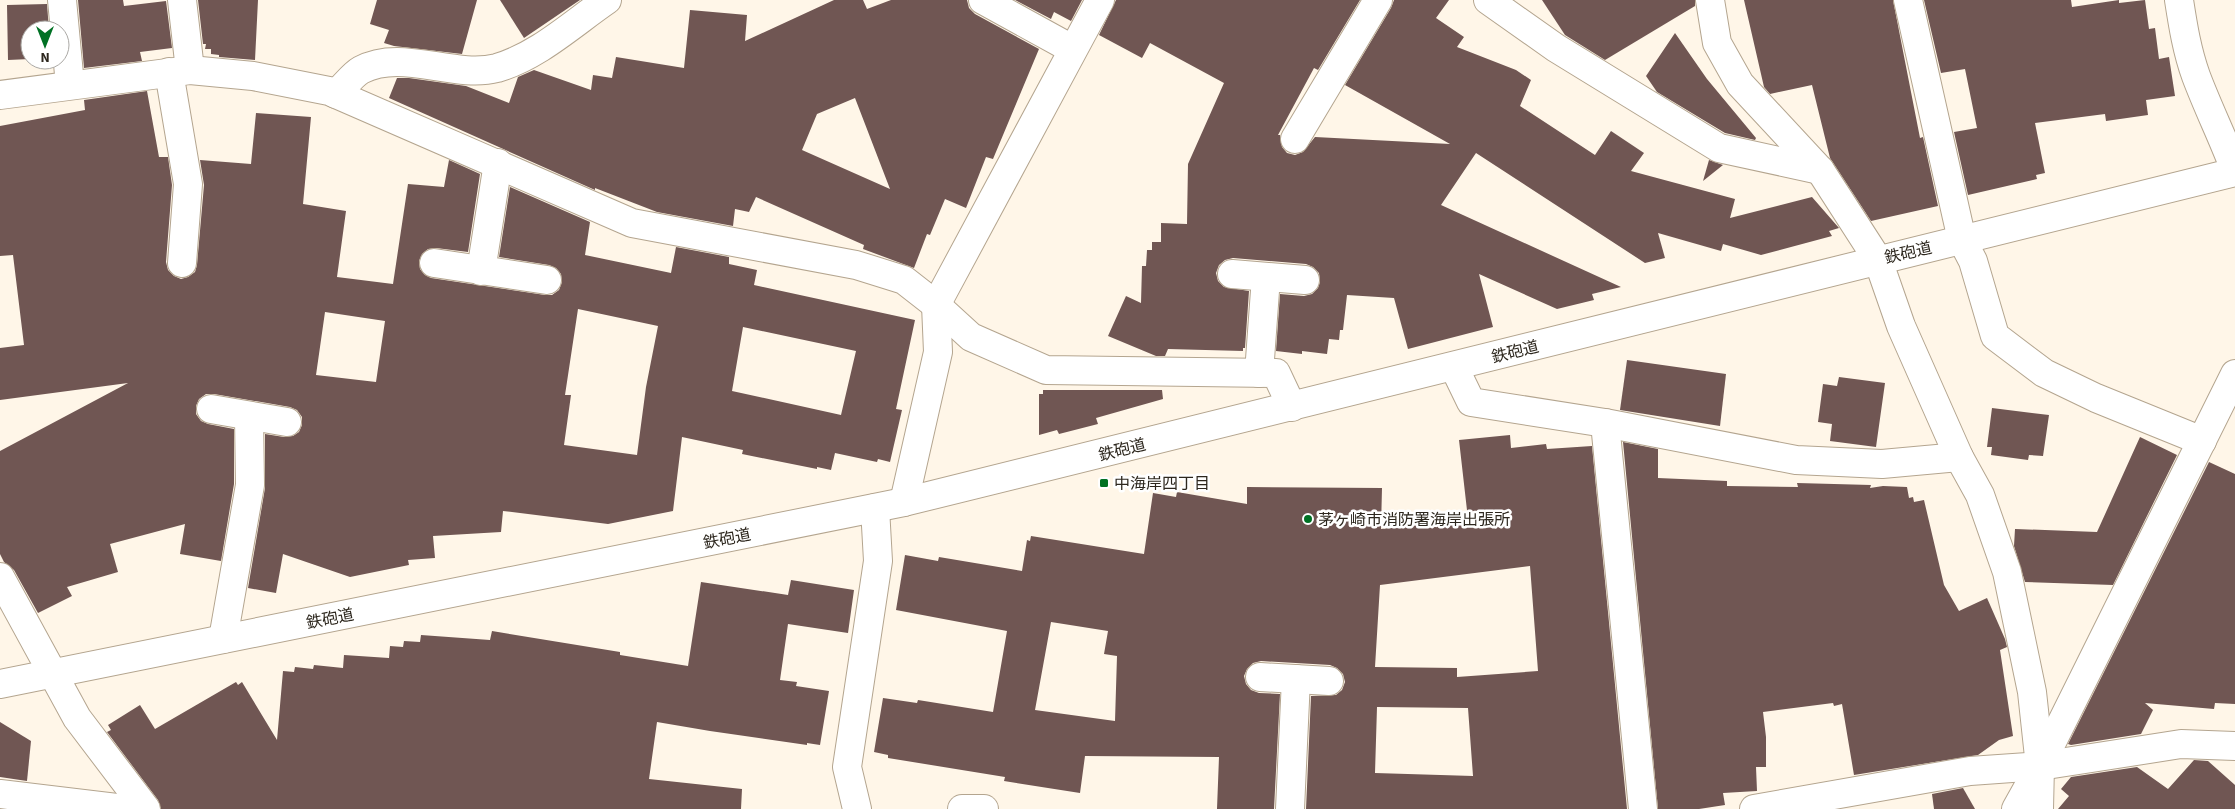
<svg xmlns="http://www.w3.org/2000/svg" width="2235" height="809" viewBox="0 0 2235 809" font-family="'Source Sans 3','Noto Sans JP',sans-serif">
	<rect width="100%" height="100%" fill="#fff6e8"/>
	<g fill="#705653" fill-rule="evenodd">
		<polygon points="78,0 123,0 124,6 166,1 172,48 140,52 142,61 84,68"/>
		<polygon points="198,0 258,0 255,60 219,57 219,55 211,54 211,49 205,49 206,44 203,44"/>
		<polygon points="377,0 477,0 462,54 394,46 384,43 389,30 370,24"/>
		<polygon points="500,0 580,0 524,38"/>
		<path d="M834,0H863L867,9L891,0H967L969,8L975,14L1039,49L993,159L986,157L966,208L945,199L930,235L927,234L914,268L863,249L864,245L756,197L749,212L735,209L733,226L657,212L595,188V190L389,98L397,78H409L466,86L509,103L518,77L534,70L591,90L593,75L612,78L616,57L684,68L690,10L747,15L745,41ZM855,98L890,189L802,150L817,114Z"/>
		<polygon points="1015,0 1082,0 1071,21 1054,12 1051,19"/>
		<polygon points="1116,0 1360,0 1318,70 1314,68 1278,135 1280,135 1282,147 1287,153 1295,155 1303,152 1315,137 1450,144 1345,85 1391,8 1394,0 1449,0 1436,18 1464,37 1457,47 1516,70 1531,80 1520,106 1595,155 1611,131 1644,153 1631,171 1735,199 1730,218 1812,197 1839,228 1829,231 1832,236 1761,255 1723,244 1721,251 1658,233 1665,258 1645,263 1476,153 1441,205 1621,287 1592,294 1594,300 1557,309 1479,274 1493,327 1408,349 1394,298 1347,295 1343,330 1340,330 1339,340 1329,339 1327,354 1302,351 1302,354 1276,351 1280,294 1304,296 1312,294 1318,288 1320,282 1319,273 1313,267 1306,264 1233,258 1225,260 1219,265 1216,273 1218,281 1224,287 1249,291 1245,348 1243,348 1243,351 1168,349 1165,356 1156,356 1108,336 1126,296 1141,303 1142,266 1146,266 1147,250 1152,250 1152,242 1161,242 1161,223 1187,224 1188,164 1224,83 1150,43 1142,58 1099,35"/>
		<polygon points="1542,0 1695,0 1695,6 1605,60 1565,35"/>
		<polygon points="1744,0 1893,0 1920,138 1923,137 1938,206 1871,221 1830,158 1812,85 1770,94 1764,87"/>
		<polygon points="1924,0 2071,0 2072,7 2119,0 2119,3 2145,0 2149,29 2155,28 2159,59 2169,57 2175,96 2146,100 2148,115 2106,121 2105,114 2035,123 2045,173 2036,175 2037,179 1968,195 1954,132 1977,128 1965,69 1941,73"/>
		<polygon points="47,4 49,30 30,30 30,59 8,60 7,5"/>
		<polygon points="1675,33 1707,79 1756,138 1755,140 1725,133 1657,92 1646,76"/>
		<path d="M147,91L159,157H168L172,185L166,262L168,270L174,276L181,279L188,277L195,272L197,265L204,185L200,160L251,164L256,113L311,117L303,204L346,211L337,277L393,284L408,184L444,187L449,160L480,174L468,252L436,248L428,249L422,254L419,261L420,269L425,275L431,278L545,295H552L559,290L562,282L561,274L556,268L549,265L499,257L510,187L590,222L585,255L671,273L676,247L729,257V264L757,270L754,285L915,320L896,409L902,410L890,462L878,459L877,462L835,453L831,470L817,467V469L742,454L743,450L682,437L673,511L608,524L503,511L501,532L433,536L435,558L408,560L409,565L350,577L283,554L276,593L248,588L265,488V434L284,437L293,436L299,432L302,425V417L297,410L290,407L214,394H206L199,399L196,406V414L201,421L208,424L234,429V484L221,561L180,554L185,524L110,544L118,572L67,587L72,596L38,613L14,570L4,562L0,554V451L128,383L0,400V348L24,345L13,255L0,256V126L85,110L84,100ZM578,309L658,326L646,387L637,455L564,445L571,395H565ZM325,312L385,321L376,382L316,375ZM743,327L856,351L841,415L732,391Z"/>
		<polygon points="1709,160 1723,165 1703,181"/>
		<polygon points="1627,360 1726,374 1720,426 1620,410"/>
		<polygon points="1839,377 1885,383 1876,447 1830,441 1832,424 1818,422 1823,384 1837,386"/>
		<polygon points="1043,390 1162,390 1163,399 1096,418 1098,424 1059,434 1057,430 1039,435 1039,394 1043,394"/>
		<polygon points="1992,408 2049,415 2043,456 2029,455 2028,460 1991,455 1992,447 1987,447"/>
		<path d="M1510,435L1511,448L1546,444L1547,449L1592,446L1627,809H1306L1311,696L1336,695L1342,690L1345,682L1343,674L1337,668L1330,665L1261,661L1253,663L1247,669L1244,676L1246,684L1251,690L1259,693L1280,694L1274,809H1217L1219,757L1085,756L1080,793L1004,781L1005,777L888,758V755L874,752L883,698L917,703L918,700L993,712L1007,631L896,610L905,555L938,561L939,557L1022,571L1027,540L1030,541L1031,536L1144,554L1153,493L1176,497L1177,492L1247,504V487L1382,488L1381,529L1468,519L1459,440ZM1530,566L1538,671L1457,677V668L1375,667L1380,585ZM1051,622L1108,631L1104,654L1117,656L1115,721L1035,710ZM1377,707L1468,708L1473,776L1375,773Z"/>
		<polygon points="2140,437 2177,455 2113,585 2025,582 2014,546 2015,529 2097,532"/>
		<polygon points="1623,442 1658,449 1658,478 1727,481 1727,486 1798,487 1797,483 1871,485 1870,488 1883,486 1907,487 1909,498 1913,497 1914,502 1924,500 1944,585 1959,611 1987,598 2005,639 2007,647 2000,650 2013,736 1999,740 1978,755 1854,775 1842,704 1834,706 1833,703 1763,712 1766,737 1766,767 1756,767 1757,791 1723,793 1725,805 1699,809 1658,809"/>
		<polygon points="2209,462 2235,474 2235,704 2215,703 2214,709 2145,703 2153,710 2141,734 2071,745 2068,744"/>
		<polygon points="791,580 854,590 848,633 788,624 780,680 797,682 796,686 829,691 820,745 807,743 807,745 710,731 657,722 649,779 742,789 741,809 161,809 158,800 107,732 111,730 108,725 140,705 155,729 236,682 238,685 242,682 277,740 283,671 294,672 295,667 313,669 314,665 343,668 344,655 389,658 390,646 403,647 404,641 420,642 421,635 490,640 492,631 620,652 620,655 688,666 701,582 788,595"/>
		<polygon points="0,722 31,741 27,781 0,777"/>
		<polygon points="2194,760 2208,761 2235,785 2235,809 2058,809 2069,796 2061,789 2071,777 2137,767 2168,789"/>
		<polygon points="1963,788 1975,809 1934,809 1932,794"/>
	</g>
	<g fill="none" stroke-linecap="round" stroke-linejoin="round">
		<g stroke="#b4a58f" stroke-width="30">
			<g id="minor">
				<polyline points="62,0 70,85"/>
				<polyline points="182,0 190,70"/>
				<polyline points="983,0 1072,49"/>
				<polyline points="1488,0 1556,48 1719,148 1820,170"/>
				<polyline points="1710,0 1717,43 1740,84 1820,170 1878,260 1901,326 1959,457 1980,495 2007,572 2032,692 2040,766 2039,809"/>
				<polyline points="1908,0 1962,240 1973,261 1995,336 2044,373 2096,398 2202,441"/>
				<path d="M2179,0C2183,26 2187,51 2196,76C2208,108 2223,138 2235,170"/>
				<polyline points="169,72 188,184 182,263"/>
				<path d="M336,94C344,87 352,75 361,70C402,48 453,79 497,68C538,56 572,24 607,0"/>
				<polyline points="0,95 190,70 253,76 329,91 632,223 856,265 904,280 936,305 971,337 1046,370 1276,373 1292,407"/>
				<polyline points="1295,139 1378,0"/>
				<polyline points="434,263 547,280"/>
				<polyline points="481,271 498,163"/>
				<polyline points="1232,274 1305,280"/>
				<polyline points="1454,367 1471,402 1605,423 1796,460 1882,464 1959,457"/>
				<polyline points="1259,373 1266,277"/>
				<polyline points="211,409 287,422"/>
				<polyline points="1605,423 1643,809"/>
				<polyline points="904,502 938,352 936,305 1100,0"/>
				<polyline points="0,577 77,718 146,809"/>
				<polyline points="223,639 250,485 249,416"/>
				<polyline points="1260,677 1329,681"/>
				<polyline points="0,684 904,502 2235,172"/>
				<polyline points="0,794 125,809"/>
				<polyline points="857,809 847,767 878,561 875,508"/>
				<polyline points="962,809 984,809"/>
				<polyline points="1290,809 1296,679"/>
				<polyline points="1754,809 1970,771 2040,766 2181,744 2235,746"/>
				<polyline points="2016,809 2040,766 2235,374"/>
			</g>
		</g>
		<use href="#minor" stroke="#fff" stroke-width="28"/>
	</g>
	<g fill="#007124" stroke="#fff" stroke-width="2">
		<rect x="1099" y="478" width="10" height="10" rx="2.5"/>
		<circle cx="1308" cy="519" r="5"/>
	</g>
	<g text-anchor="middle" stroke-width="5" stroke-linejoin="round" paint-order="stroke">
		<g font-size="16" fill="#2d271e" stroke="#fff">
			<text transform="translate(1908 252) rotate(-13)" y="6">鉄砲道</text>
			<text transform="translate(1515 351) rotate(-14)" y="6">鉄砲道</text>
			<text transform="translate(1122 449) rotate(-14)" y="6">鉄砲道</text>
			<text transform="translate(727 538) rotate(-11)" y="6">鉄砲道</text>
			<text transform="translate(330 618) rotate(-11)" y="6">鉄砲道</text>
		</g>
		<g font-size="16" fill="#2d271e" stroke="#fff" text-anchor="start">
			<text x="1114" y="489">中海岸四丁目</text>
			<text x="1318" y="525">茅ヶ崎市消防署海岸出張所</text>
		</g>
	</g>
	<g transform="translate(45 45) rotate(180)"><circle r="24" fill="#ffffff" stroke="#aba9a5"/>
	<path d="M0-4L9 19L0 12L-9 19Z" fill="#007124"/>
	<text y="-8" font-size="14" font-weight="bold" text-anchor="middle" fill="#2d271e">N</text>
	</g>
</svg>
